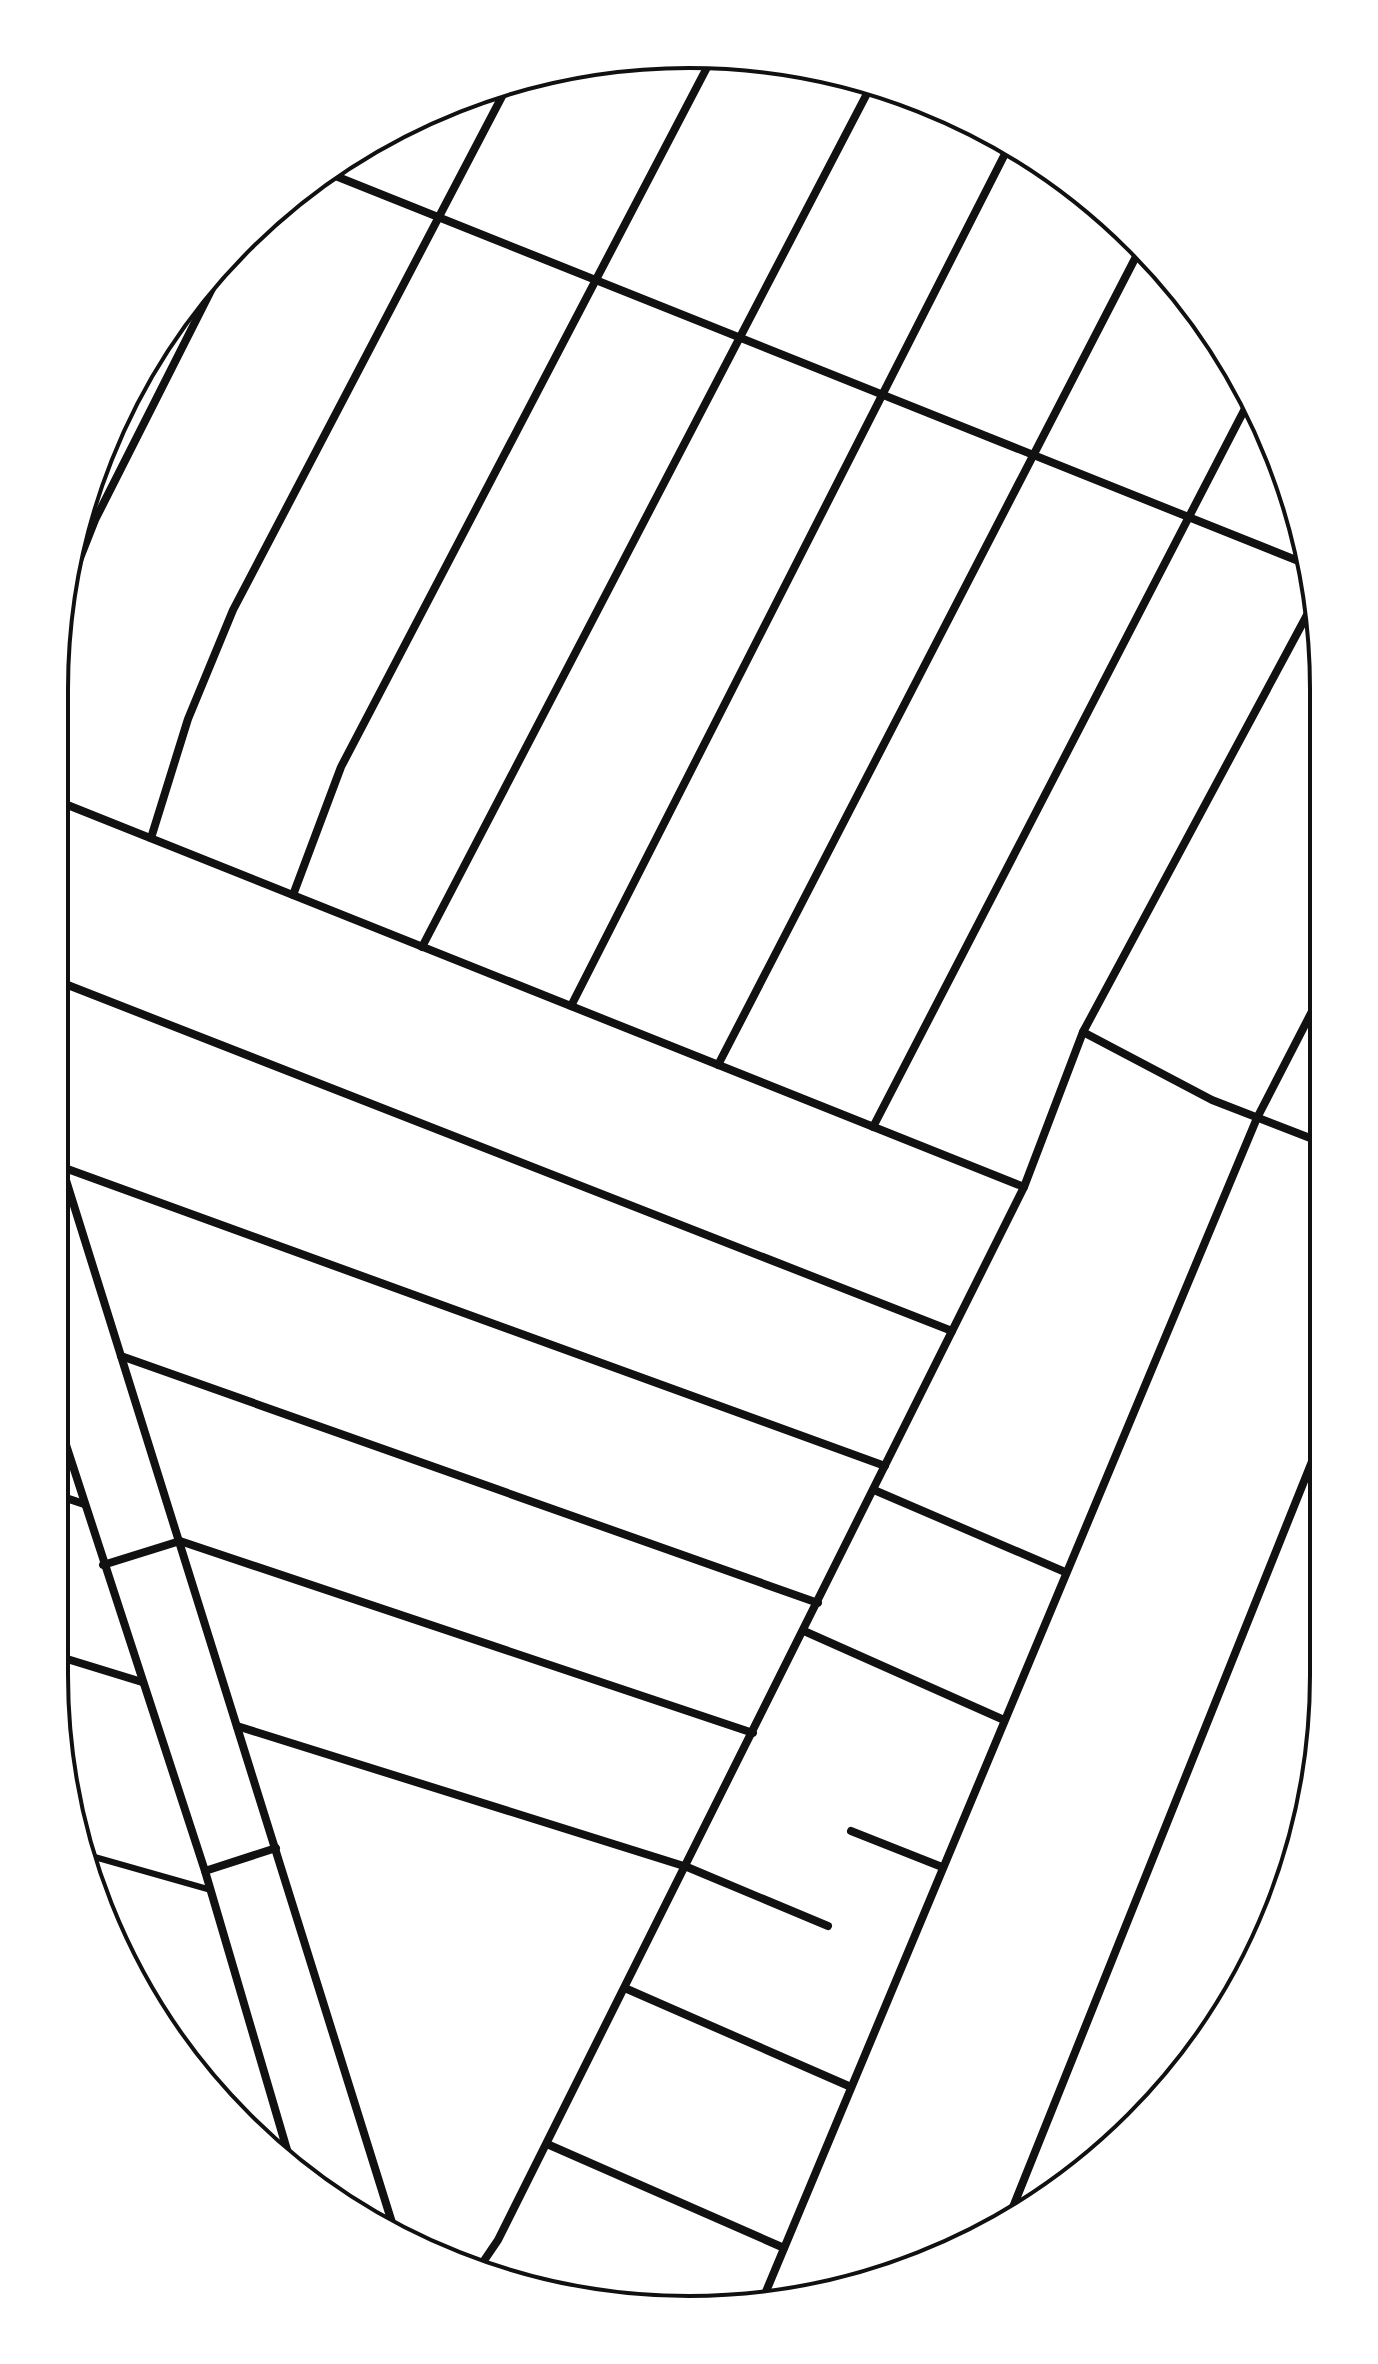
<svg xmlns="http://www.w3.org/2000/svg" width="1378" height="2364" viewBox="0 0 1378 2364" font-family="Mulish,sans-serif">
	<rect width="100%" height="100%" fill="#fff"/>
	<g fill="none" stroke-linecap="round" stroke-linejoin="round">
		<polyline stroke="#111" stroke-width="6" points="84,1854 211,1890"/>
		<g stroke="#111" stroke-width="8">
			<polyline points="323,171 1306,564"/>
			<polyline points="67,591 95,520 231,251"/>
			<polyline points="55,800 1024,1187"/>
			<polyline points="151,838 188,719 233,610 509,83"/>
			<polyline points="293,895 341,767 713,56"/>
			<polyline points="422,947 872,84"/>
			<polyline points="55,980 952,1331"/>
			<polyline points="571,1006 1010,144"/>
			<polyline points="1083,1032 1212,1100 1323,1143"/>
			<polyline points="718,1065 1142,245"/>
			<polyline points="873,1127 1251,397"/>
			<polyline points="55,1145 394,2229"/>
			<polyline points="62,1167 885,1466"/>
			<polyline points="121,1356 818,1603"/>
			<polyline points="54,1408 205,1871 290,2160"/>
			<polyline points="874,1490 1065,1572"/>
			<polyline points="54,1494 84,1504"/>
			<polyline points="103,1565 180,1541 753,1733"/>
			<polyline points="804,1631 1004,1720"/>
			<polyline points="54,1655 142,1682"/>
			<polyline points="237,1726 687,1867 828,1926"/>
			<polyline points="851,1831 942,1867"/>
			<polyline points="205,1871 276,1848"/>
			<polyline points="1283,1881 1289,1883"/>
			<polyline points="627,1989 851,2087"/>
			<polyline points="547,2144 784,2248"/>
			<polyline points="1009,2217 1323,1434"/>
			<polyline points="479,2268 498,2240 1024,1187 1083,1032 1314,602"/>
			<polyline points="762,2301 1257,1118 1323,990"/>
		</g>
	</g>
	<path d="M0 0H1378V2364H0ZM689 68H689A621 621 0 0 1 1310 689V1675A621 621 0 0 1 689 2296H689A621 621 0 0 1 68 1675V689A621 621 0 0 1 689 68Z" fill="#fff" fill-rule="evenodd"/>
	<path fill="none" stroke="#111" stroke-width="4" d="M689 68H689A621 621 0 0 1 1310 689V1675A621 621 0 0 1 689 2296H689A621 621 0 0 1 68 1675V689A621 621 0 0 1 689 68Z"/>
</svg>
